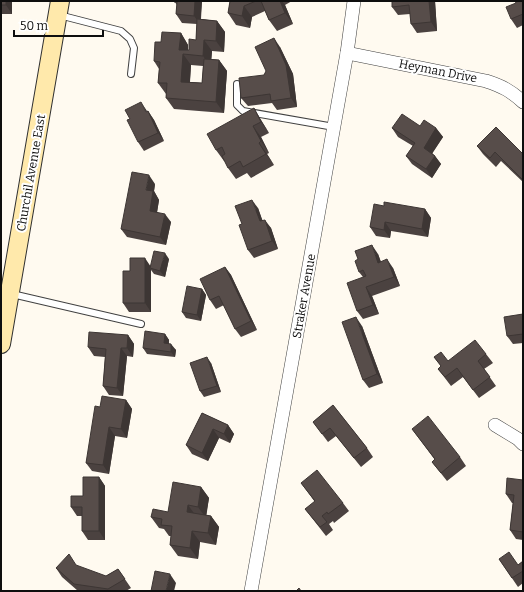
<svg xmlns="http://www.w3.org/2000/svg" width="524" height="592" viewBox="0 0 524 592" font-family="Bitter,serif">
	<rect width="100%" height="100%" fill="#fffaf0"/>
	<g fill="none" stroke-linecap="round" stroke-linejoin="round">
		<g stroke="#414141" stroke-width="8">
			<g id="lane">
				<polyline points="59,15 121,31 130,39 134,48 131,74"/>
				<polyline points="237,84 237,105 243,111 334,127"/>
				<polyline points="12,294 141,324"/>
			</g>
		</g>
		<g stroke="#414141" stroke-width="14">
			<g id="street">
				<path d="M347,53L486,81C502,86 511,91 523,102"/>
				<polyline points="495,425 518,439 523,444"/>
				<polyline points="251,591 347,53 354,1"/>
			</g>
		</g>
		<g stroke="#303030" stroke-width="20">
			<polyline id="secondary" points="1,344 60,1"/>
		</g>
		<use href="#lane" stroke="#fff" stroke-width="6"/>
		<use href="#street" stroke="#fff" stroke-width="13"/>
		<use href="#secondary" stroke="#ffe9ab" stroke-width="18"/>
	</g>
	<g fill="#4b4240" fill-rule="evenodd">
		<rect x="1" y="1" width="11" height="13"/>
		<path d="M174,1H202L201,19L217,21L225,32L224,52L212,51L211,59L219,60L227,71L224,113L174,109L166,98V94L158,83L159,69L154,61L161,42L181,33L188,45V50H189L196,40L197,24L182,23L176,14L177,5ZM191,65L203,66L202,83L190,82Z"/>
		<polygon points="230,1 292,1 285,5 293,24 277,31 269,20 265,11 252,17 250,28 236,25 228,13"/>
		<polygon points="392,1 435,1 437,31 417,33 411,24 410,14 398,15 392,7"/>
		<polygon points="523,1 523,25 517,28 511,19"/>
		<polygon points="280,47 293,74 297,107 277,110 272,103 248,106 241,98 264,75"/>
		<polygon points="254,108 261,120 269,133 261,137 269,153 267,154 274,165 251,178 247,173 236,179 228,168 225,161 224,161 216,150"/>
		<polygon points="147,111 148,111 154,120 164,141 144,151 138,142"/>
		<polygon points="420,126 436,128 443,137 432,153 435,156 441,164 432,178 412,164 406,156 413,146 398,137 392,128"/>
		<polygon points="477,146 523,154 523,182 501,161 496,167 483,154"/>
		<polygon points="155,184 154,191 159,200 157,212 171,222 166,245 127,237 121,229"/>
		<polygon points="384,206 425,209 431,218 428,237 391,231 390,238 376,236 370,227"/>
		<polygon points="258,208 262,220 271,228 278,249 254,258 248,250 242,224"/>
		<polygon points="378,254 381,262 393,268 400,286 372,296 379,314 363,319 357,311 363,277 359,272"/>
		<polygon points="169,259 165,277 154,274 151,270 151,312 129,312 123,303 130,271 150,266"/>
		<polygon points="225,267 231,275 257,330 241,337 235,329 224,305 216,309 210,300"/>
		<polygon points="202,289 206,295 201,321 186,318 182,312"/>
		<polygon points="523,314 523,343 513,344 507,336"/>
		<polygon points="362,326 383,383 369,388 363,380"/>
		<polygon points="165,334 169,340 169,344 176,350 175,357 147,354 143,348"/>
		<polygon points="128,335 134,344 133,357 127,356 123,396 109,395 103,386 105,357 94,356 88,347"/>
		<polygon points="486,354 493,363 484,369 496,386 479,398 463,377 451,386 438,369 441,366 434,357 448,361"/>
		<polygon points="211,363 221,392 204,397 200,391"/>
		<polygon points="126,400 132,409 127,438 115,436 109,474 92,471 86,463 100,407"/>
		<polygon points="333,405 367,448 373,457 361,467 336,436 328,442 313,422"/>
		<polygon points="202,413 228,425 234,434 230,443 219,438 208,461 192,454 186,445"/>
		<polygon points="412,429 460,457 466,466 447,481 432,462 435,460"/>
		<polygon points="99,477 105,486 105,540 88,540 82,531 82,516 77,516 71,507 83,496"/>
		<polygon points="523,480 523,540 516,539 510,530 513,503 512,503 506,494"/>
		<polygon points="301,483 343,503 349,511 334,523 333,521 329,524 333,530 326,536 305,509 315,502"/>
		<polygon points="201,487 209,498 206,515 211,516 219,527 216,545 200,542 198,559 178,556 170,545 171,536 169,536 164,529 159,528 151,517 168,512"/>
		<polygon points="499,559 518,565 523,561 523,583 518,587"/>
		<polygon points="56,568 106,576 118,569 131,588 126,591 78,591 62,577"/>
	</g>
	<g fill="#3d3634">
		<polygon points="6,1 12,1 12,14 6,5"/>
		<polygon points="195,1 202,1 200,24 194,16"/>
		<polygon points="280,1 282,1 285,5 293,24 285,13"/>
		<polygon points="429,1 435,1 437,31 431,22"/>
		<polygon points="244,6 252,17 250,28 242,16"/>
		<polygon points="217,21 225,32 224,52 216,41"/>
		<polygon points="181,33 188,45 188,54 183,54 191,65 189,93 181,82 179,50"/>
		<polygon points="274,38 280,47 293,74 297,107 291,98"/>
		<polygon points="204,40 212,51 211,67 203,56"/>
		<polygon points="219,60 227,71 224,113 216,102"/>
		<polygon points="141,102 147,111 146,112"/>
		<polygon points="254,108 261,120 269,133 261,122"/>
		<polygon points="148,111 154,120 164,141 158,133"/>
		<polygon points="253,126 261,137 269,153 261,141"/>
		<polygon points="436,128 443,137 430,157 424,148"/>
		<polygon points="259,143 267,154 274,165 266,154"/>
		<polygon points="435,156 441,164 432,178 426,169"/>
		<polygon points="149,175 155,184 154,191 159,200 156,219 150,211 146,190"/>
		<polygon points="252,200 258,208 266,230 260,221"/>
		<polygon points="425,209 431,218 428,237 422,229"/>
		<polygon points="165,214 171,222 166,245 160,237"/>
		<polygon points="265,220 271,228 278,249 272,241"/>
		<polygon points="385,222 391,231 390,238 384,230"/>
		<polygon points="372,245 378,254 384,271 378,263"/>
		<polygon points="165,253 169,259 165,277 160,271"/>
		<polygon points="145,258 151,267 150,268 151,270 151,312 145,303"/>
		<polygon points="387,259 393,268 400,286 394,277"/>
		<polygon points="225,267 231,275 257,330 251,321"/>
		<polygon points="366,287 372,296 379,314 373,305"/>
		<polygon points="202,289 206,295 201,321 197,315"/>
		<polygon points="356,317 362,326 383,383 377,374"/>
		<polygon points="165,334 169,340 168,349 164,343"/>
		<polygon points="128,335 134,344 133,357 127,348"/>
		<polygon points="171,344 176,350 175,357 171,352"/>
		<polygon points="121,348 127,356 123,396 117,388"/>
		<polygon points="207,357 211,363 221,392 217,386"/>
		<polygon points="126,400 132,409 127,438 121,429"/>
		<polygon points="228,425 234,434 230,443 224,434"/>
		<polygon points="109,427 115,436 109,474 103,465"/>
		<polygon points="213,429 219,438 208,461 202,453"/>
		<polygon points="99,477 105,486 105,540 99,531"/>
		<polygon points="201,487 209,498 206,518 198,507"/>
		<polygon points="188,505 196,516 187,512"/>
		<polygon points="211,516 219,527 216,545 208,533"/>
		<polygon points="192,531 200,542 198,559 190,548"/>
		<polygon points="170,574 176,583 174,591 166,591"/>
	</g>
	<g fill="#574d4a" stroke="#3d3634">
		<rect x="1" y="1" width="5" height="4"/>
		<polygon points="174,1 195,1 194,16 176,14 177,2 174,2"/>
		<polygon points="230,1 256,1 244,6 242,16 228,13"/>
		<polygon points="261,1 280,1 285,13 269,20"/>
		<polygon points="392,1 429,1 431,22 411,24 409,5 392,7"/>
		<polygon points="515,1 523,1 523,14 511,19 506,7 516,3"/>
		<polygon points="197,19 217,21 216,41 204,40 203,56 183,54 181,82 202,83 204,59 219,60 216,102 166,98 167,83 158,83 160,62 154,61 155,42 161,42 162,32 181,33 179,50 189,50 189,39 196,40"/>
		<polygon points="274,38 286,65 291,98 271,101 270,94 241,98 239,78 264,75 266,71 255,47"/>
		<polygon points="141,102 146,112 148,111 158,133 138,142 127,120 130,119 125,110"/>
		<polygon points="254,108 261,122 253,126 261,141 259,143 266,154 243,167 240,161 228,168 222,156 225,154 222,147 216,150 207,134"/>
		<polygon points="402,114 420,126 424,120 436,128 424,148 435,156 426,169 406,156 415,143 392,128"/>
		<polygon points="496,127 523,154 523,178 522,179 495,152 490,158 477,146"/>
		<polygon points="132,172 149,175 146,190 153,191 150,211 165,214 160,237 121,229"/>
		<polygon points="252,200 260,221 265,220 272,241 248,250 239,225 242,224 235,206"/>
		<polygon points="384,202 425,209 422,229 385,222 384,230 370,227 374,204 384,206"/>
		<polygon points="372,245 378,263 387,259 394,277 366,287 373,305 357,311 347,283 366,276 363,270 359,272 355,261 358,259 355,251"/>
		<polygon points="154,251 165,253 160,271 150,268"/>
		<polygon points="130,258 145,258 145,303 123,303 123,271 130,271"/>
		<polygon points="225,267 251,321 235,329 219,296 210,300 200,279"/>
		<polygon points="187,286 202,289 197,315 182,312"/>
		<polygon points="523,314 523,334 507,336 504,317"/>
		<polygon points="356,317 377,374 363,380 342,322"/>
		<polygon points="145,331 165,334 164,343 171,344 171,352 143,348"/>
		<polygon points="89,332 128,335 127,348 121,348 117,388 103,386 106,349 88,347"/>
		<polygon points="475,340 486,354 478,361 490,377 473,390 457,368 445,377 438,369 441,366 434,357 441,352 448,361"/>
		<polygon points="207,357 217,386 200,391 190,363"/>
		<polygon points="102,396 126,400 121,429 109,427 103,465 86,463 95,406 100,407"/>
		<polygon points="333,405 367,448 354,458 330,428 322,434 313,422"/>
		<polygon points="202,413 228,425 224,434 213,429 202,453 186,445"/>
		<polygon points="428,416 460,457 441,473 432,462 435,459 412,429"/>
		<polygon points="317,470 343,503 328,514 327,512 322,516 327,522 320,527 305,509 315,501 301,483"/>
		<polygon points="83,477 99,477 99,531 82,531 82,507 71,507 71,496 83,496"/>
		<polygon points="507,478 523,480 523,532 510,530 514,495 506,494"/>
		<polygon points="173,482 201,487 198,507 188,505 187,512 211,516 208,533 192,531 190,548 170,545 172,526 161,525 162,519 151,517 153,509 168,512"/>
		<polygon points="509,552 518,565 523,561 523,571 512,578 499,559"/>
		<polygon points="69,554 76,565 106,576 118,569 125,579 108,589 74,584 56,568"/>
		<polygon points="155,571 170,574 166,591 151,591"/>
		<polygon points="299,588 301,591 296,591"/>
	</g>
	<g text-anchor="middle" stroke-width="4" stroke-linejoin="round" paint-order="stroke">
		<g font-size="12" fill="#0e0e0e" stroke="#fff">
			<text transform="translate(438 71) rotate(11)" y="4">Heyman Drive</text>
			<text transform="translate(31 173) rotate(-80)" y="4">Churchil Avenue East</text>
			<text transform="translate(304 296) rotate(-80)" y="4">Straker Avenue</text>
		</g>
	</g>
	<rect width="524" height="592" fill="none" stroke="#0e0e0e" stroke-width="4"/>
	<path d="M14 30v6h89v-6" fill="none" stroke="#0e0e0e" stroke-width="2"/>
	<text x="20" y="30" font-size="12" fill="#0e0e0e" stroke="#ffffff" stroke-width="3" paint-order="stroke">50 m</text>
</svg>
